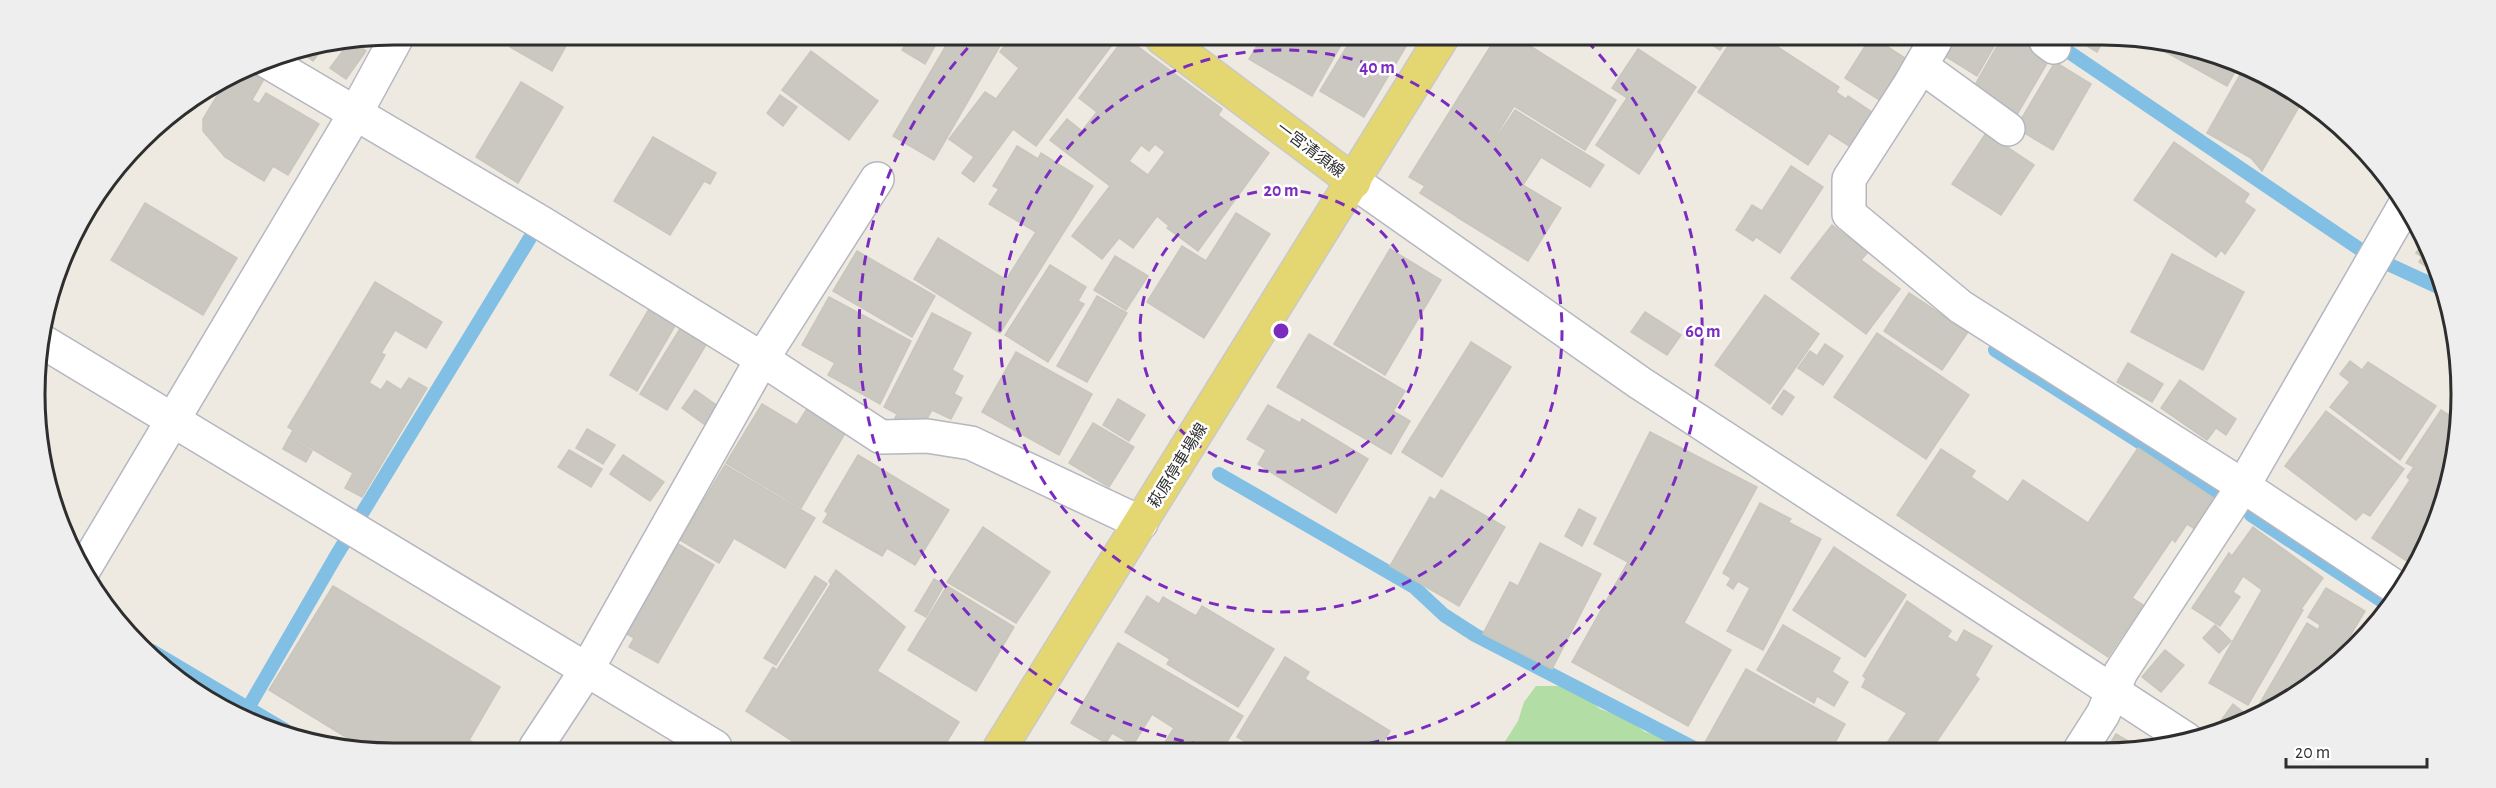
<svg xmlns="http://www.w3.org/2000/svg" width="2496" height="788" viewBox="0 0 2496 788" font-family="'Alegreya Sans','Noto Sans JP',sans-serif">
	<rect width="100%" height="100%" fill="#eeeae2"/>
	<polygon fill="#b2dea5" points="1536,686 1559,686 1579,691 1600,709 1626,718 1645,732 1672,739 1680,749 1504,749 1504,743 1518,721 1524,702"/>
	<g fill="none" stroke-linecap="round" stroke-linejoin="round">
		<g stroke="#81bfe4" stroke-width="14">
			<polyline points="2060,46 2361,250"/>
			<polyline points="2390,265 2440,288"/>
			<polyline points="1995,350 2218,492"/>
			<polyline points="1219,474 1414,587 1444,615 1475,635 1696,749"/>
			<polyline points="2251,515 2388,605"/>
			<polyline points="152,651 285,730"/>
			<polyline points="248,708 336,556 533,233"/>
		</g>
	</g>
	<g fill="#cac8c0" stroke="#c9c6bc" stroke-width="1.5" fill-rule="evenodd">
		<polygon points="517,35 572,35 552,71 510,47"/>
		<polygon points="910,37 940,37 925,64 902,50"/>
		<polygon points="951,37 1005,37 934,160 893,136"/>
		<polygon points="1011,37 1118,37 1036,146 1013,129 974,182 962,173 974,157 949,139 985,92 996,99 1019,68 1000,52"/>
		<path d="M1125,37L1222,109L1218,115L1269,153L1198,251L1167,228L1169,226L1157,216L1133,248L1119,238L1102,259L1072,236L1110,186L1050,140L1067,119L1082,131L1097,112L1079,98ZM1155,144L1165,152L1148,175L1129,161L1141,145L1149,151Z"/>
		<polygon points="1262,38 1345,38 1312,96 1249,59"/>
		<polygon points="1352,38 1411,38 1364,117 1320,91"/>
		<polygon points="1495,39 1519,39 1616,100 1585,150 1514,106 1491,144 1498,148 1456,216 1420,193 1425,186 1409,177"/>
		<polygon points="1704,40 1727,40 1720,50"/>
		<polygon points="1732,40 1767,40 1839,87 1836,92 1846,99 1848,96 1872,112 1849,146 1829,133 1808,165 1698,92"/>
		<polygon points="1869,40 1877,40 1908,60 1881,101 1845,78"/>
		<polygon points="1954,41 1997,41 1977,76 1945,56"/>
		<polygon points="2000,41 2032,41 2053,53 2015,118 1971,92"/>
		<polygon points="2079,41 2103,41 2097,52"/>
		<polygon points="2156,41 2172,41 2237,68 2227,86 2153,45"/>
		<polygon points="354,42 366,51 346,79 330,68 348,44"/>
		<polygon points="322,49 313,61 302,53"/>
		<polygon points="1638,49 1696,87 1639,174 1596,145 1627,98 1612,88"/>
		<polygon points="811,51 878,101 849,140 782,90"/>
		<polygon points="2055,62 2091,84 2053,150 2016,128"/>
		<polygon points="246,68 264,79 252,100 259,104 266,93 319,124 288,175 273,166 264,181 225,157 203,131 203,119 226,81"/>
		<polygon points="2241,73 2280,95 2284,88 2304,98 2262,171 2251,158 2207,133"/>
		<polygon points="521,82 563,107 518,183 476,157"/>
		<polygon points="780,95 797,107 783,126 767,113"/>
		<polygon points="1515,110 1604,165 1590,187 1541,157 1523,185 1561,208 1528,261 1457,217 1500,148 1493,143"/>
		<polygon points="1986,133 2034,165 2001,215 1952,184"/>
		<polygon points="653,137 716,173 710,184 704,181 670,235 614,201"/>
		<polygon points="2174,142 2249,194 2244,202 2255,210 2225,254 2221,250 2216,257 2134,200"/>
		<polygon points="1017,146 1038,159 1041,153 1093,186 1000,333 914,279 938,238 1006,280 1036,232 989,204 999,189 993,186"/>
		<polygon points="1791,166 1823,187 1780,253 1756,237 1753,241 1736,230 1752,205 1762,211"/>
		<polygon points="145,203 237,258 203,315 111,260"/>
		<polygon points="1236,213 1270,234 1204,338 1147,302 1182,246 1206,261"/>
		<polygon points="1832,225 1868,252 1861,260 1900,289 1866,334 1791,278"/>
		<polygon points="2422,244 2433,271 2419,262 2422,257 2416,253"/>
		<polygon points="1390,249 1441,280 1385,375 1334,344"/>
		<polygon points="857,251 935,296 912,337 833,291"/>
		<polygon points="2172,254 2244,292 2203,370 2131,332"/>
		<polygon points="1115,256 1148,276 1126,310 1094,290"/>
		<polygon points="1050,265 1086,287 1078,301 1084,304 1048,362 1005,335"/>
		<polygon points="375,282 442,322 426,348 395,330 381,353 385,355 369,383 381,390 387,381 401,390 409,378 427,388 362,497 345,488 353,473 290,436 293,430 288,427"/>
		<polygon points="1909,293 1968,332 1942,370 1884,331"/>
		<polygon points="1765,295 1819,334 1770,404 1715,365"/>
		<polygon points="1097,296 1127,313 1087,382 1057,366"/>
		<polygon points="829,297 911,341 880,404 828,375 835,363 802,345"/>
		<polygon points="649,309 676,324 637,391 610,375"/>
		<polygon points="1645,312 1681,335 1667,355 1631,332"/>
		<polygon points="932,313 971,333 952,370 963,376 954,394 962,398 951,419 932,410 924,424 915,419 909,430 893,422 897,414 884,407"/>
		<polygon points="681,327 707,343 667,410 640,394"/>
		<polygon points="1877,333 1969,395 1926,459 1834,397"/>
		<polygon points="1309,334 1405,391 1393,411 1410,421 1391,454 1277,387"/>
		<polygon points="1471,342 1511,367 1442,477 1402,452"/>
		<polygon points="1825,344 1843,356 1823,385 1798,368 1810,351 1817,356"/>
		<polygon points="1016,352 1092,394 1059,455 982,412"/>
		<polygon points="2350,361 2362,370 2368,362 2436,406 2400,460 2330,407 2350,382 2340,374"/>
		<polygon points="2128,363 2163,384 2152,402 2117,382"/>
		<polygon points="2180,380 2236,419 2226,435 2216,428 2207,440 2161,408"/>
		<polygon points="695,390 722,409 708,427 682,408"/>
		<polygon points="1784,390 1794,397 1782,415 1772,408"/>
		<polygon points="1118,399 1145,415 1129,441 1103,425"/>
		<polygon points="762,404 797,425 808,407 847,430 801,508 726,463"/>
		<polygon points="1268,405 1300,423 1302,419 1368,459 1336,513 1258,464 1266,450 1247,439"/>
		<polygon points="2441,410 2455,419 2455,464 2416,567 2372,538 2410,480 2407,477 2414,467 2406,463"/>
		<polygon points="2326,411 2404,469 2370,516 2363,512 2356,520 2285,466"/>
		<polygon points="1093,423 1134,447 1109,487 1069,463"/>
		<polygon points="587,429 615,445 603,464 576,448"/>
		<polygon points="1650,432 1757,487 1684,623 1731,650 1688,726 1572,662 1628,562 1594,544"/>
		<polygon points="289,437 312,451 306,462 283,449"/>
		<polygon points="2138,448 2215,499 2195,529 2187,524 2175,542 2172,539 2132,598 2143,605 2108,657 1897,515 1941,449 1975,471 1971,477 2008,502 2023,480 2088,523"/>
		<polygon points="569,450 602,469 591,487 558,467"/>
		<polygon points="623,455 664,482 650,501 610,474"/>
		<polygon points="858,455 949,510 915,565 887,548 882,556 823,522 828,514 825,511"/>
		<polygon points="725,465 815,518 785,568 734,538 719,563 680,540"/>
		<polygon points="1441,490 1505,527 1459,606 1390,566 1430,497 1435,500"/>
		<polygon points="1760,503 1791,519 1788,522 1821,539 1763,650 1727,631 1750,588 1738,581 1733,589 1727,585 1731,578 1723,573"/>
		<polygon points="1579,509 1596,518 1582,546 1565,536"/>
		<polygon points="983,527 1050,572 1016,623 947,582"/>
		<polygon points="2253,527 2323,578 2301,609 2303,610 2248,705 2209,683 2262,590 2243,576 2233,592 2240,597 2220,626 2192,608 2229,553 2232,556"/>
		<polygon points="1540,543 1601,574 1552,669 1483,634 1510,582 1518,586"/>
		<polygon points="678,544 714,565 658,663 629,647 634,638 627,634"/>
		<polygon points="1834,547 1906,595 1865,657 1793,610"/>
		<polygon points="836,570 905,627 877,671 959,722 943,748 803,748 746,711 773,667 777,670 831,584 829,581"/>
		<polygon points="815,576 827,584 776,665 764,658"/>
		<polygon points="934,579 944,585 926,617 915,611"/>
		<polygon points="333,586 500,687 469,740 480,747 362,747 269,690"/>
		<polygon points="947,586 1014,627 976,691 908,650"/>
		<polygon points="2326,588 2365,611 2329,671 2261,717 2250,720 2307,623 2318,630 2320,625 2308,617"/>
		<polygon points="1147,596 1159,604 1163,597 1196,616 1202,606 1274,649 1238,707 1167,664 1170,659 1125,632"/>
		<polygon points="1907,601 1951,631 1947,637 1957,643 1964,630 1992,646 1975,675 1979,679 1931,750 1883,749 1907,713 1862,687 1866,679 1863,676"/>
		<polygon points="1783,625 1840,658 1832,672 1848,682 1834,706 1817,696 1814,703 1757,670"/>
		<polygon points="2215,625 2231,641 2219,653 2203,638"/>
		<polygon points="1118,643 1243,716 1223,748 1159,748 1162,747 1174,728 1152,714 1133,745 1112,733 1106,743 1071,723"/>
		<polygon points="2165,650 2184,665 2161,692 2142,677"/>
		<polygon points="1285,657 1309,672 1305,679 1390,731 1379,749 1256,748 1237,737"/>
		<polygon points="1746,669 1845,724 1831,750 1709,749 1703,746"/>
		<polygon points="2233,704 2247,715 2241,722 2221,729 2217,726"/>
		<polygon points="2116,734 2143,750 2106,750"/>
	</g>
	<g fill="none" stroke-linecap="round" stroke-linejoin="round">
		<g stroke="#b5b7c0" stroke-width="36">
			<g id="minor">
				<polyline points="1935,41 1909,86 1849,179 1849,214 1961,307 2243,486 2400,590"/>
				<polyline points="2046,41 2054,47"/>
				<polyline points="265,60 540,222 762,359 881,437 927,436 971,443 1141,523"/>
				<polyline points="1921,66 2008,129"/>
				<polyline points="1354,182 1640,383 2186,739"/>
				<polyline points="40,340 715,747"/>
				<polyline points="84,569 355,114 398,35"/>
				<polyline points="536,747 586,671 762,359 877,179"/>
				<polyline points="2080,750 2103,714 2121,672 2243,486 2405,205"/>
			</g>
		</g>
		<g stroke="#c9c9c9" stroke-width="36">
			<g id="major">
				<polyline points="1162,38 1354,182"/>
				<polyline points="1000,748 1441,39"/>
			</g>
		</g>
		<use href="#minor" stroke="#fff" stroke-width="33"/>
		<use href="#major" stroke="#e4d671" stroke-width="33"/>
	</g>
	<g fill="none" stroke="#7b2cbf" stroke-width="3" stroke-dasharray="10 8">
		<circle cx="1281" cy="331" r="141"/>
		<circle cx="1281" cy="331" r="281"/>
		<path d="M1219 748A422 422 0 0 1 977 38M1587 41A422 422 0 0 1 1343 748"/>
	</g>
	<g text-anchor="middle" stroke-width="5" stroke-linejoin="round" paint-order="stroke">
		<g font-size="16" fill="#2e2e2e" stroke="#fff">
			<text transform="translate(1311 149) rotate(37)" y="6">一宮清須線</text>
			<text transform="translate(1177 465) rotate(-58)" y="6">萩原停車場線</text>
		</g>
	</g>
	<path d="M0 0H2496V788H0ZM394 45H2102A349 349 0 0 1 2451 394V394A349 349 0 0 1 2102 743H394A349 349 0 0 1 45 394V394A349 349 0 0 1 394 45Z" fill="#eee" fill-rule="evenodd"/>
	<path fill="none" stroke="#2e2e2e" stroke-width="3" d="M394 45H2102A349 349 0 0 1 2451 394V394A349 349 0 0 1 2102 743H394A349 349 0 0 1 45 394V394A349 349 0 0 1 394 45Z"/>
	<circle cx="1281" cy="331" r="9" fill="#7b2cbf" stroke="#fff" stroke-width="3"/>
	<g font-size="18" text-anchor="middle" font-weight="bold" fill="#7b2cbf" stroke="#fff" stroke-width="5" stroke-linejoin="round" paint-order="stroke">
		<text x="1377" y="73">40 m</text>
		<text x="1281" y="196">20 m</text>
		<text x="1703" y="337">60 m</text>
	</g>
	<path d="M2286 758v9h141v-9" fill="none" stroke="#2e2e2e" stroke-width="3"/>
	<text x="2295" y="758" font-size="18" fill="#2e2e2e" stroke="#ffffff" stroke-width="4.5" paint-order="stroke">20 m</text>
</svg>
